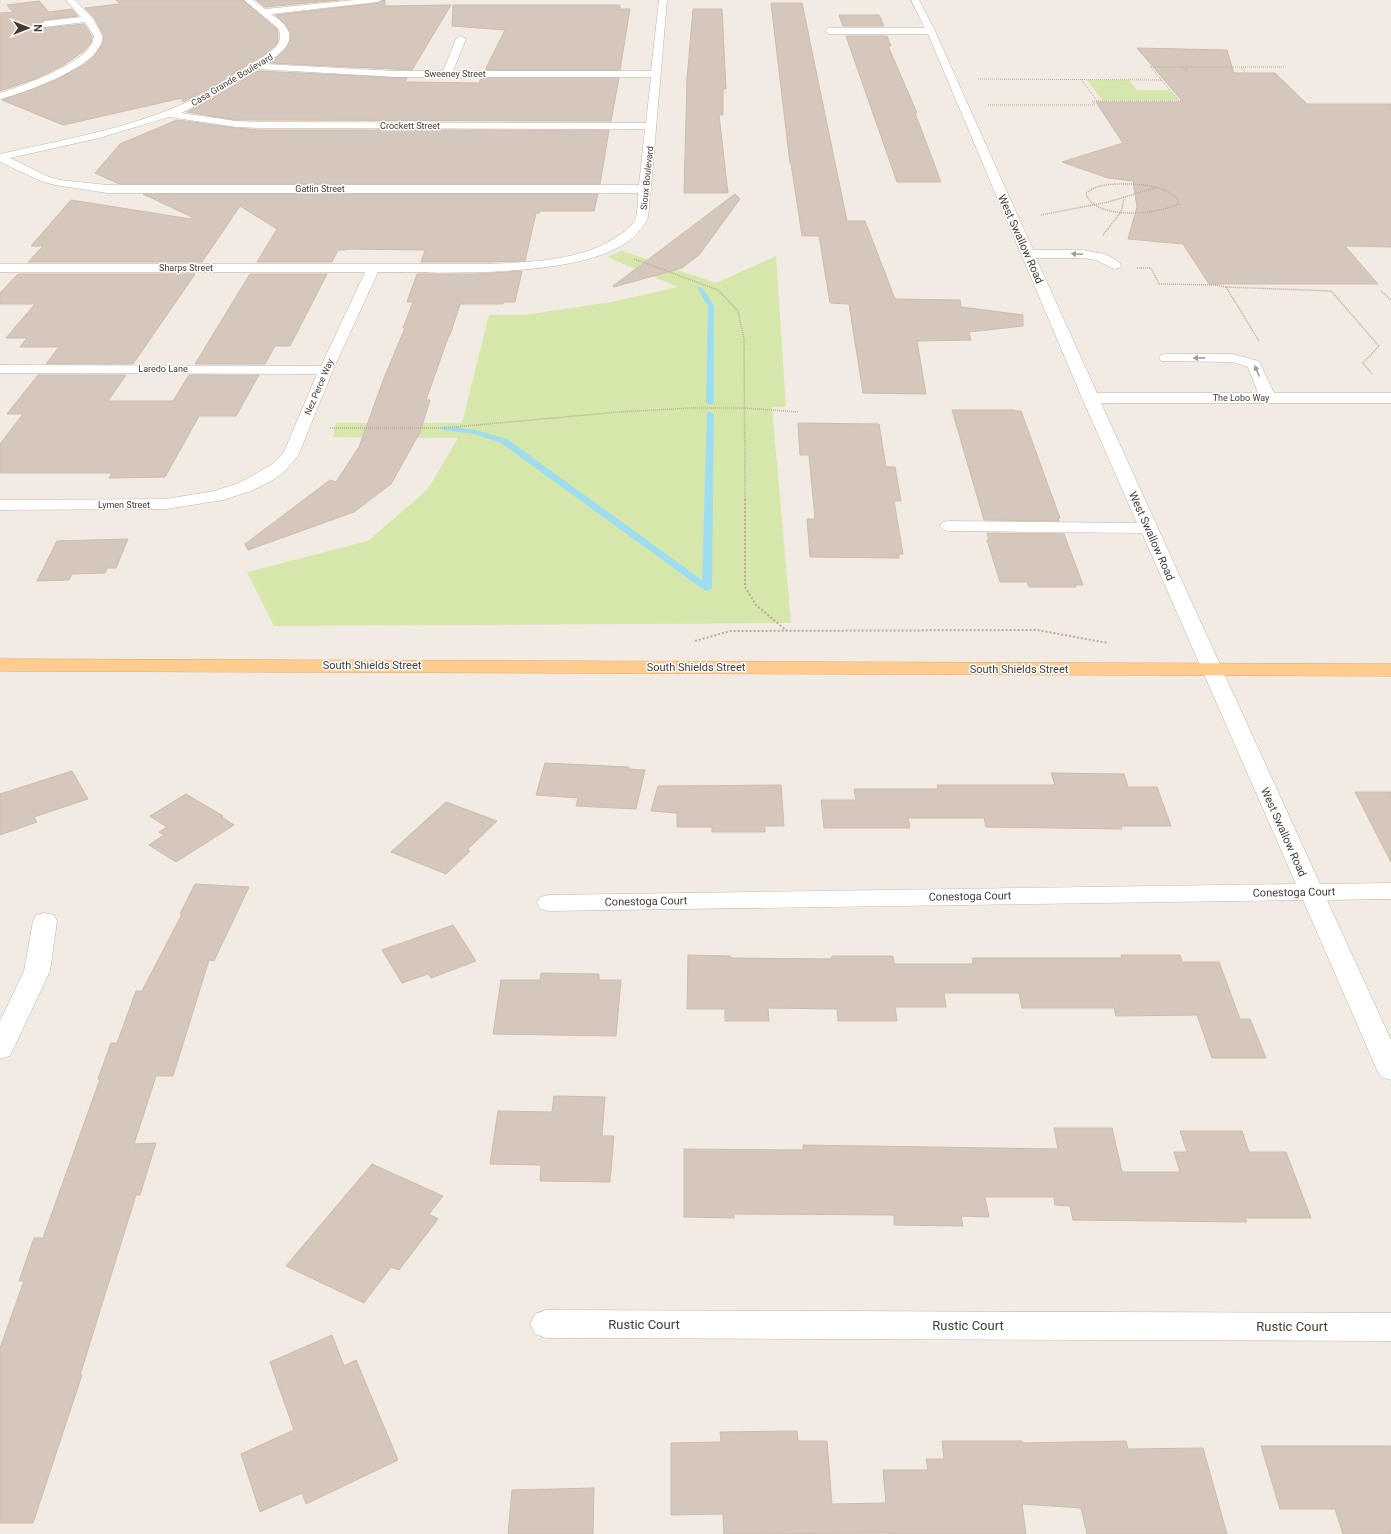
<svg xmlns="http://www.w3.org/2000/svg" width="1391" height="1534" viewBox="0 0 1391 1534" font-family="Roboto,sans-serif">
	<rect width="100%" height="100%" fill="#f2ebe3"/>
	<g fill="#d6e7ab">
		<polygon points="1087,80 1129,80 1137,90 1169,90 1178,100 1102,100"/>
		<polygon points="622,251 716,283 776,256 786,407 772,407 791,623 274,626 247,572 368,541 428,489 458,438 333,437 336,423 462,423 489,315 525,315 611,302 678,287 607,257"/>
	</g>
	<g fill="none" stroke-linecap="round" stroke-linejoin="round">
		<g fill="#9eddf0" fill-rule="evenodd">
			<polygon points="698,287 702,287 714,306 714,403 710,405 706,403 708,306 697,288"/>
			<polygon points="707,412 710,412 714,414 712,588 707,591 704,590 501,443 475,434 444,430 440,428 444,426 476,430 507,439 702,580"/>
		</g>
	</g>
	<g fill="#d6c7bc" stroke="#cebbac">
		<polygon points="116,0 243,0 277,29 278,40 276,45 267,53 209,89 183,102 182,98 63,125 2,100 56,80 85,64 95,55 103,43 104,36 95,19 85,8 120,4"/>
		<polygon points="256,0 339,0 265,7"/>
		<polygon points="383,0 385,0 385,6 451,5 412,70 270,63 286,49 291,38 290,32 286,25 275,15 378,3"/>
		<polygon points="39,1 49,12 72,9 78,16 45,20 40,23 40,25 45,28 84,24 92,36 91,43 84,51 62,66 35,79 0,91 0,13 13,12 7,5"/>
		<polygon points="771,3 802,3 847,221 865,221 895,299 960,300 961,307 1023,315 1023,326 969,332 971,340 917,341 926,394 863,393 849,304 830,303 819,236 802,236 791,163 790,163"/>
		<polygon points="453,5 620,5 620,9 630,9 620,70 485,70 505,30 452,26"/>
		<polygon points="693,9 722,9 726,89 723,89 723,115 719,115 728,193 684,193 687,79"/>
		<polygon points="839,15 879,15 884,26 843,26"/>
		<polygon points="846,36 887,36 891,46 888,46 917,113 915,113 941,182 897,182"/>
		<polygon points="1137,48 1227,50 1234,73 1275,73 1307,104 1391,104 1391,247 1345,246 1378,284 1209,284 1183,244 1128,239 1137,207 1133,181 1108,178 1062,162 1123,143 1096,102 1183,102"/>
		<polygon points="257,71 407,78 405,82 479,83 481,78 619,78 611,121 259,120 236,120 187,112 210,100"/>
		<polygon points="177,120 236,128 259,130 609,130 600,184 119,184 95,173 120,144"/>
		<polygon points="143,194 598,194 594,211 540,211 540,213 536,213 525,261 488,262 421,262 425,250 346,249 345,250 338,250 332,262 257,262 277,229 240,206 202,262 28,262 43,246 31,246 71,200 191,219 192,217"/>
		<polygon points="735,194 740,199 699,255 682,268 614,287 613,286"/>
		<polygon points="522,271 515,302 504,302 503,304 460,304 450,335 449,335 426,400 430,400 420,432 391,484 354,512 248,550 245,544 330,480 336,482 359,447 384,378 405,328 403,328 413,302 407,302 417,274 476,274"/>
		<polygon points="18,274 195,274 133,364 46,364 59,347 20,347 27,338 6,338 35,304 0,304 0,293"/>
		<polygon points="250,274 327,274 290,346 275,346 265,364 195,364"/>
		<polygon points="38,375 126,375 108,401 173,401 189,375 259,375 236,416 199,416 165,477 109,478 112,473 0,473 0,444 23,414 7,414"/>
		<polygon points="952,410 1015,410 1015,411 1021,411 1060,518 1058,518 1059,521 984,520"/>
		<polygon points="798,423 879,424 886,467 895,467 901,501 894,501 903,554 899,554 899,558 810,557 807,519 815,519 809,455 800,455"/>
		<polygon points="987,533 1064,534 1083,585 1075,585 1076,587 1029,587 1027,582 1000,582 987,540 989,540"/>
		<polygon points="128,539 116,568 107,568 105,573 72,574 69,580 37,581 57,541"/>
		<polygon points="545,763 629,767 629,769 645,770 636,809 576,806 578,798 536,795"/>
		<polygon points="72,771 88,799 34,817 37,822 0,835 0,794"/>
		<polygon points="1051,773 1124,774 1128,787 1157,787 1171,826 1121,826 1122,829 986,827 984,818 908,818 910,828 824,828 821,800 856,800 854,789 938,789 937,785 1055,785"/>
		<polygon points="781,785 784,826 765,826 765,832 712,832 712,827 677,827 677,813 651,811 658,786"/>
		<polygon points="1355,792 1391,792 1391,862"/>
		<polygon points="186,794 223,816 222,817 234,825 176,862 149,845 164,835 159,832 167,827 150,816"/>
		<polygon points="446,802 497,821 467,850 470,851 446,874 391,852"/>
		<polygon points="195,884 249,887 214,961 209,960 173,1076 156,1076 134,1144 156,1143 140,1195 136,1195 80,1375 82,1375 33,1523 0,1523 0,1348 24,1281 19,1281 34,1238 43,1238 100,1079 98,1079 111,1043 117,1043 136,991 142,991 182,914 180,914"/>
		<polygon points="453,925 476,961 431,978 428,974 402,983 382,950"/>
		<polygon points="688,955 730,956 731,958 832,959 832,956 893,956 894,964 973,964 972,958 1122,958 1121,955 1180,955 1182,962 1219,962 1240,1019 1250,1019 1266,1058 1212,1058 1197,1015 1116,1016 1114,1008 1022,1008 1019,993 944,993 946,1007 895,1007 897,1021 838,1021 837,1009 768,1008 769,1021 725,1021 725,1009 687,1009"/>
		<polygon points="541,973 599,974 599,980 621,980 616,1036 493,1034 501,980 540,980"/>
		<polygon points="554,1096 605,1097 602,1136 614,1136 610,1182 540,1181 541,1165 490,1164 498,1111 552,1112"/>
		<polygon points="1054,1128 1112,1128 1122,1172 1180,1172 1174,1152 1187,1152 1180,1131 1242,1131 1249,1152 1286,1152 1311,1218 1245,1218 1247,1222 1073,1220 1070,1206 1055,1205 1054,1197 985,1197 989,1217 961,1216 963,1226 894,1225 894,1215 734,1214 734,1218 684,1217 684,1149 803,1150 803,1145 1058,1149"/>
		<polygon points="372,1164 443,1196 429,1214 438,1219 399,1270 391,1267 364,1303 286,1266"/>
		<polygon points="332,1335 344,1366 356,1360 398,1460 306,1504 302,1493 260,1512 241,1454 294,1430 270,1362"/>
		<polygon points="797,1431 798,1441 827,1441 832,1504 886,1503 883,1470 928,1470 926,1459 944,1459 942,1441 1022,1441 1022,1443 1126,1441 1128,1449 1203,1448 1227,1534 1087,1534 1081,1508 1022,1504 1026,1534 889,1534 889,1533 724,1534 723,1514 671,1515 671,1443 721,1442 720,1432"/>
		<polygon points="1261,1446 1391,1446 1391,1534 1343,1534 1335,1509 1280,1509"/>
		<polygon points="594,1488 593,1534 508,1534 512,1490"/>
	</g>
	<g fill="none" stroke-linecap="round" stroke-linejoin="round">
		<g stroke="#c0b4a9" stroke-width="1">
			<g id="minor">
				<path d="M66,0H75L94,20L102,36C102,39 102,42 100,45C91,69 24,93 0,99V93C22,86 80,65 91,45C93,43 93,39 94,36L85,22L45,27L41,24L45,21L81,17Z"/>
				<path d="M244,0H253L265,9L354,0H382L378,2L271,14C275,17 282,21 285,26C299,42 277,56 265,64L396,71H443L456,39L461,36L466,39L453,71H651L659,0H667L651,187L652,189C648,196 650,207 648,216C647,221 643,227 639,231C599,281 438,272 378,272L333,370L298,456L283,473L271,481L251,491L223,500L166,509L0,510V500L166,499L214,491L239,483L271,465L283,454L317,374L0,373V365L321,366L365,272H0V264H488C532,262 586,261 622,233C628,229 634,224 636,217C638,210 638,200 638,193H107L55,185L41,181L0,162V154C62,140 127,129 185,103C208,93 229,78 250,64C264,56 287,47 278,28ZM257,69L396,77H651L646,123L259,122L236,121L181,113L209,99ZM169,117L236,127L259,128L645,129L639,185H107L60,180L49,177L10,158L99,138Z"/>
				<polygon points="911,0 919,0 935,31 1033,250 1082,250 1105,254 1119,262 1121,265 1119,268 1114,269 1096,260 1082,258 1036,258 1097,393 1258,393 1248,367 1232,362 1161,361 1159,358 1161,355 1166,354 1232,354 1259,361 1274,393 1391,393 1391,403 1101,403 1320,884 1391,883 1391,899 1327,900 1391,1040 1391,1080 1381,1077 1377,1070 1303,900 549,911 540,909 537,903 540,897 549,895 1296,884 1142,533 949,531 943,530 940,526 943,522 949,521 1137,523 1082,398 928,34 829,34 825,31 829,28 925,28"/>
				<polygon points="45,913 54,915 57,921 50,971 10,1056 0,1059 0,1021 24,971 33,921 36,915"/>
				<polygon points="546,1310 1391,1313 1391,1341 546,1338 535,1334 530,1324 535,1314"/>
			</g>
		</g>
		<g stroke="#e4a55f" stroke-width="1">
			<polygon id="major" points="0,659 1391,664 1391,676 0,671"/>
		</g>
		<g stroke="#bfaa97" stroke-width="1" stroke-dasharray="1 1" stroke-linecap="butt">
			<polyline points="1150,66 1179,101"/>
			<polyline points="1151,67 1286,67"/>
			<polyline points="1183,67 1188,73"/>
			<polyline points="1241,67 1246,73"/>
			<polyline points="978,79 1162,80"/>
			<polyline points="1081,79 1097,101"/>
			<polyline points="988,105 1095,105 1092,101 1182,101"/>
		</g>
		<g stroke="#bfaa97" stroke-width="1.5" stroke-dasharray="1 1" stroke-linecap="butt">
			<path d="M1115,184C1137,184 1162,183 1178,200V204C1158,214 1108,219 1090,201C1088,199 1087,196 1086,193C1095,186 1104,185 1115,184Z"/>
			<polyline points="1041,215 1108,202 1155,188"/>
			<polyline points="1103,235 1121,212 1124,199"/>
			<polyline points="634,259 718,290 738,311 744,339 745,500"/>
			<polyline points="1137,268 1151,268 1159,284 1216,285 1226,287"/>
			<polyline points="1381,291 1391,300"/>
			<polyline points="1259,341 1226,287 1331,291 1379,346 1363,363 1372,374"/>
			<polyline points="330,428 444,428 618,412 690,408 744,408 798,412"/>
		</g>
		<g stroke="#bfaa97" stroke-width="2" stroke-dasharray="2 2" stroke-linecap="butt">
			<polyline points="745,499 745,587 756,605 787,631"/>
			<polyline points="695,641 730,631 1037,630 1108,643"/>
		</g>
		<use href="#minor" fill="#fff" fill-rule="evenodd"/>
		<use href="#major" fill="#ffcc8f" fill-rule="evenodd"/>
	</g>
	<defs><path id="oneway-solid" d="M-6-.8H1V-3.2L6.5 0L1 3.2V.8H-6Z"/></defs>
	<g fill="#a29c99">
		<use href="#oneway-solid" transform="translate(1077 254) rotate(-178)"/>
		<use href="#oneway-solid" transform="translate(1199 358) rotate(179)"/>
		<use href="#oneway-solid" transform="translate(1257 371) rotate(-113)"/>
	</g>
	<g text-anchor="middle" stroke-width="3" stroke-linejoin="round" paint-order="stroke">
		<g font-size="9" fill="#443a33" stroke="#fff">
			<text x="455" y="77">Sweeney Street</text>
			<text transform="translate(232 80) rotate(-31)" y="3">Casa Grande Boulevard</text>
			<text x="410" y="129">Crockett Street</text>
			<text transform="translate(647 178) rotate(-84)" y="3">Sioux Boulevard</text>
			<text x="320" y="192">Gatlin Street</text>
			<text x="186" y="271">Sharps Street</text>
			<text x="163" y="372">Laredo Lane</text>
			<text transform="translate(319 387) rotate(-67)" y="3">Nez Perce Way</text>
			<text x="1241" y="401">The Lobo Way</text>
			<text x="124" y="508">Lymen Street</text>
		</g>
		<g font-size="11" fill="#443a33" stroke="#fff">
			<text transform="translate(1021 239) rotate(66)" y="4">West Swallow Road</text>
			<text transform="translate(1152 536) rotate(66)" y="4">West Swallow Road</text>
			<text x="372" y="669">South Shields Street</text>
			<text x="696" y="671">South Shields Street</text>
			<text x="1019" y="673">South Shields Street</text>
			<text transform="translate(1284 832) rotate(66)" y="4">West Swallow Road</text>
			<text transform="translate(1294 892) rotate(-1)" y="4">Conestoga Court</text>
			<text transform="translate(970 896) rotate(-1)" y="4">Conestoga Court</text>
			<text transform="translate(646 901) rotate(-1)" y="4">Conestoga Court</text>
		</g>
		<g font-size="13" fill="#443a33" stroke="#fff">
			<text x="644" y="1329">Rustic Court</text>
			<text x="968" y="1330">Rustic Court</text>
			<text x="1292" y="1331">Rustic Court</text>
		</g>
	</g>
	<g transform="translate(28 28) rotate(90)" stroke="#ffffff" stroke-width="3" paint-order="stroke">
	<path d="M0-3L7 15L0 10L-7 15Z" fill="#443a33"/>
	<text y="-6" font-size="11" font-weight="bold" text-anchor="middle" fill="#443a33">N</text>
	</g>
</svg>
